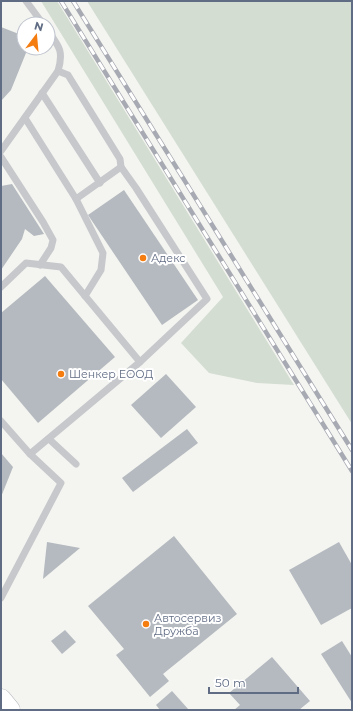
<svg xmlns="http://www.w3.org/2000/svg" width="353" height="711" viewBox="0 0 353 711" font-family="Montserrat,sans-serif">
	<rect width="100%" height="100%" fill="#f4f5f0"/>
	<g fill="#d3ddd1">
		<polygon points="41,1 57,1 294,385 257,383 209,373 181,343 223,297"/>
		<polygon points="87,1 352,1 352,424"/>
	</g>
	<g fill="#b5bac0">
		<polygon points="1,27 24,36 24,48 28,48 11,90 1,101"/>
		<polygon points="12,184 44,234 34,236 25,229 22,239 1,270 1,186"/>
		<polygon points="124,190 198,300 162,325 88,215"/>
		<polygon points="45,276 115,357 38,423 1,379 1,313"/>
		<polygon points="166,374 196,407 161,438 131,405"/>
		<polygon points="187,429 198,443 133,492 122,478"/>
		<polygon points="1,453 13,467 1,497"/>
		<polygon points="174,536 237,614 163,674 169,681 150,697 116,655 124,649 88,606"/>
		<polygon points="47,542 80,548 43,579"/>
		<polygon points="339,542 352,565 352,608 321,625 289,570"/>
		<polygon points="65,630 76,642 62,654 51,641"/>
		<polygon points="342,641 352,657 352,703 321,654"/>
		<polygon points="272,657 310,701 299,710 234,710 240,705 229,693"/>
		<polygon points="172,691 189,710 160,710 156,705"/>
	</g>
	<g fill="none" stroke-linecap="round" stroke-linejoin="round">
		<g stroke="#babdc2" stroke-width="21">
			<polyline id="secondary" points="1,699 10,710"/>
		</g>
		<g stroke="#c6c8cc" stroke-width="7">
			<polyline points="26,1 43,24"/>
			<polyline points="58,71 68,75 120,159 121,167 136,188 207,299 140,362"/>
			<polyline points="42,93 100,183"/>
			<polyline points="25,118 76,199 121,167"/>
			<path d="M1,151L58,71C64,51 59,46 48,31"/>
			<polyline points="1,157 43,222 53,240 51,248 40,265"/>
			<polyline points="76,199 103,253 101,270 85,296"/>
			<polyline points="1,287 26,263 61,267 140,362 30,454 1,421"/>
			<polyline points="49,439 76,464"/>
			<polyline points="1,598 61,483 30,454"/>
		</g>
		<use href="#secondary" stroke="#fff" stroke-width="20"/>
		<g stroke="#a7aab2" stroke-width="4.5">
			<g id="rail">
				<polyline points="61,1 352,471"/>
				<polyline points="73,1 352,450"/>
			</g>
		</g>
		<use href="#rail" stroke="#fff" stroke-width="3" stroke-dasharray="9" stroke-linecap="butt"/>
	</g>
	<g fill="#f57d10" stroke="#fff" stroke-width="1.5">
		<circle cx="143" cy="258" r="4"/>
		<circle cx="61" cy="374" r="4"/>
		<circle cx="146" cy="624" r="4"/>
	</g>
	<g text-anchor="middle" stroke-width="4" stroke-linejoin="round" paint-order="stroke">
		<g font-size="11" fill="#606c84" stroke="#fff" text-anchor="start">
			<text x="151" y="262">Адекс</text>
			<text x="69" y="378">Шенкер ЕООД</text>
			<text x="154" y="622">Автосервиз<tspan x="154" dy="13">Дружба</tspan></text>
		</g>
	</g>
	<rect width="353" height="711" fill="none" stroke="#606c84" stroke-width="4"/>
	<g transform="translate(36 36) rotate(16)"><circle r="19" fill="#ffffff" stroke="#bfc4ce"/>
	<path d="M0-3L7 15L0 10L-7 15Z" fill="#f57d10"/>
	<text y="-6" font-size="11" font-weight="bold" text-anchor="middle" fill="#606c84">N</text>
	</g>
	<path d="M209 687v6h89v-6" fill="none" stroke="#606c84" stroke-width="2"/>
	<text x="215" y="687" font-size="12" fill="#606c84" stroke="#ffffff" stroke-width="3" paint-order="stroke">50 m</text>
</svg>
